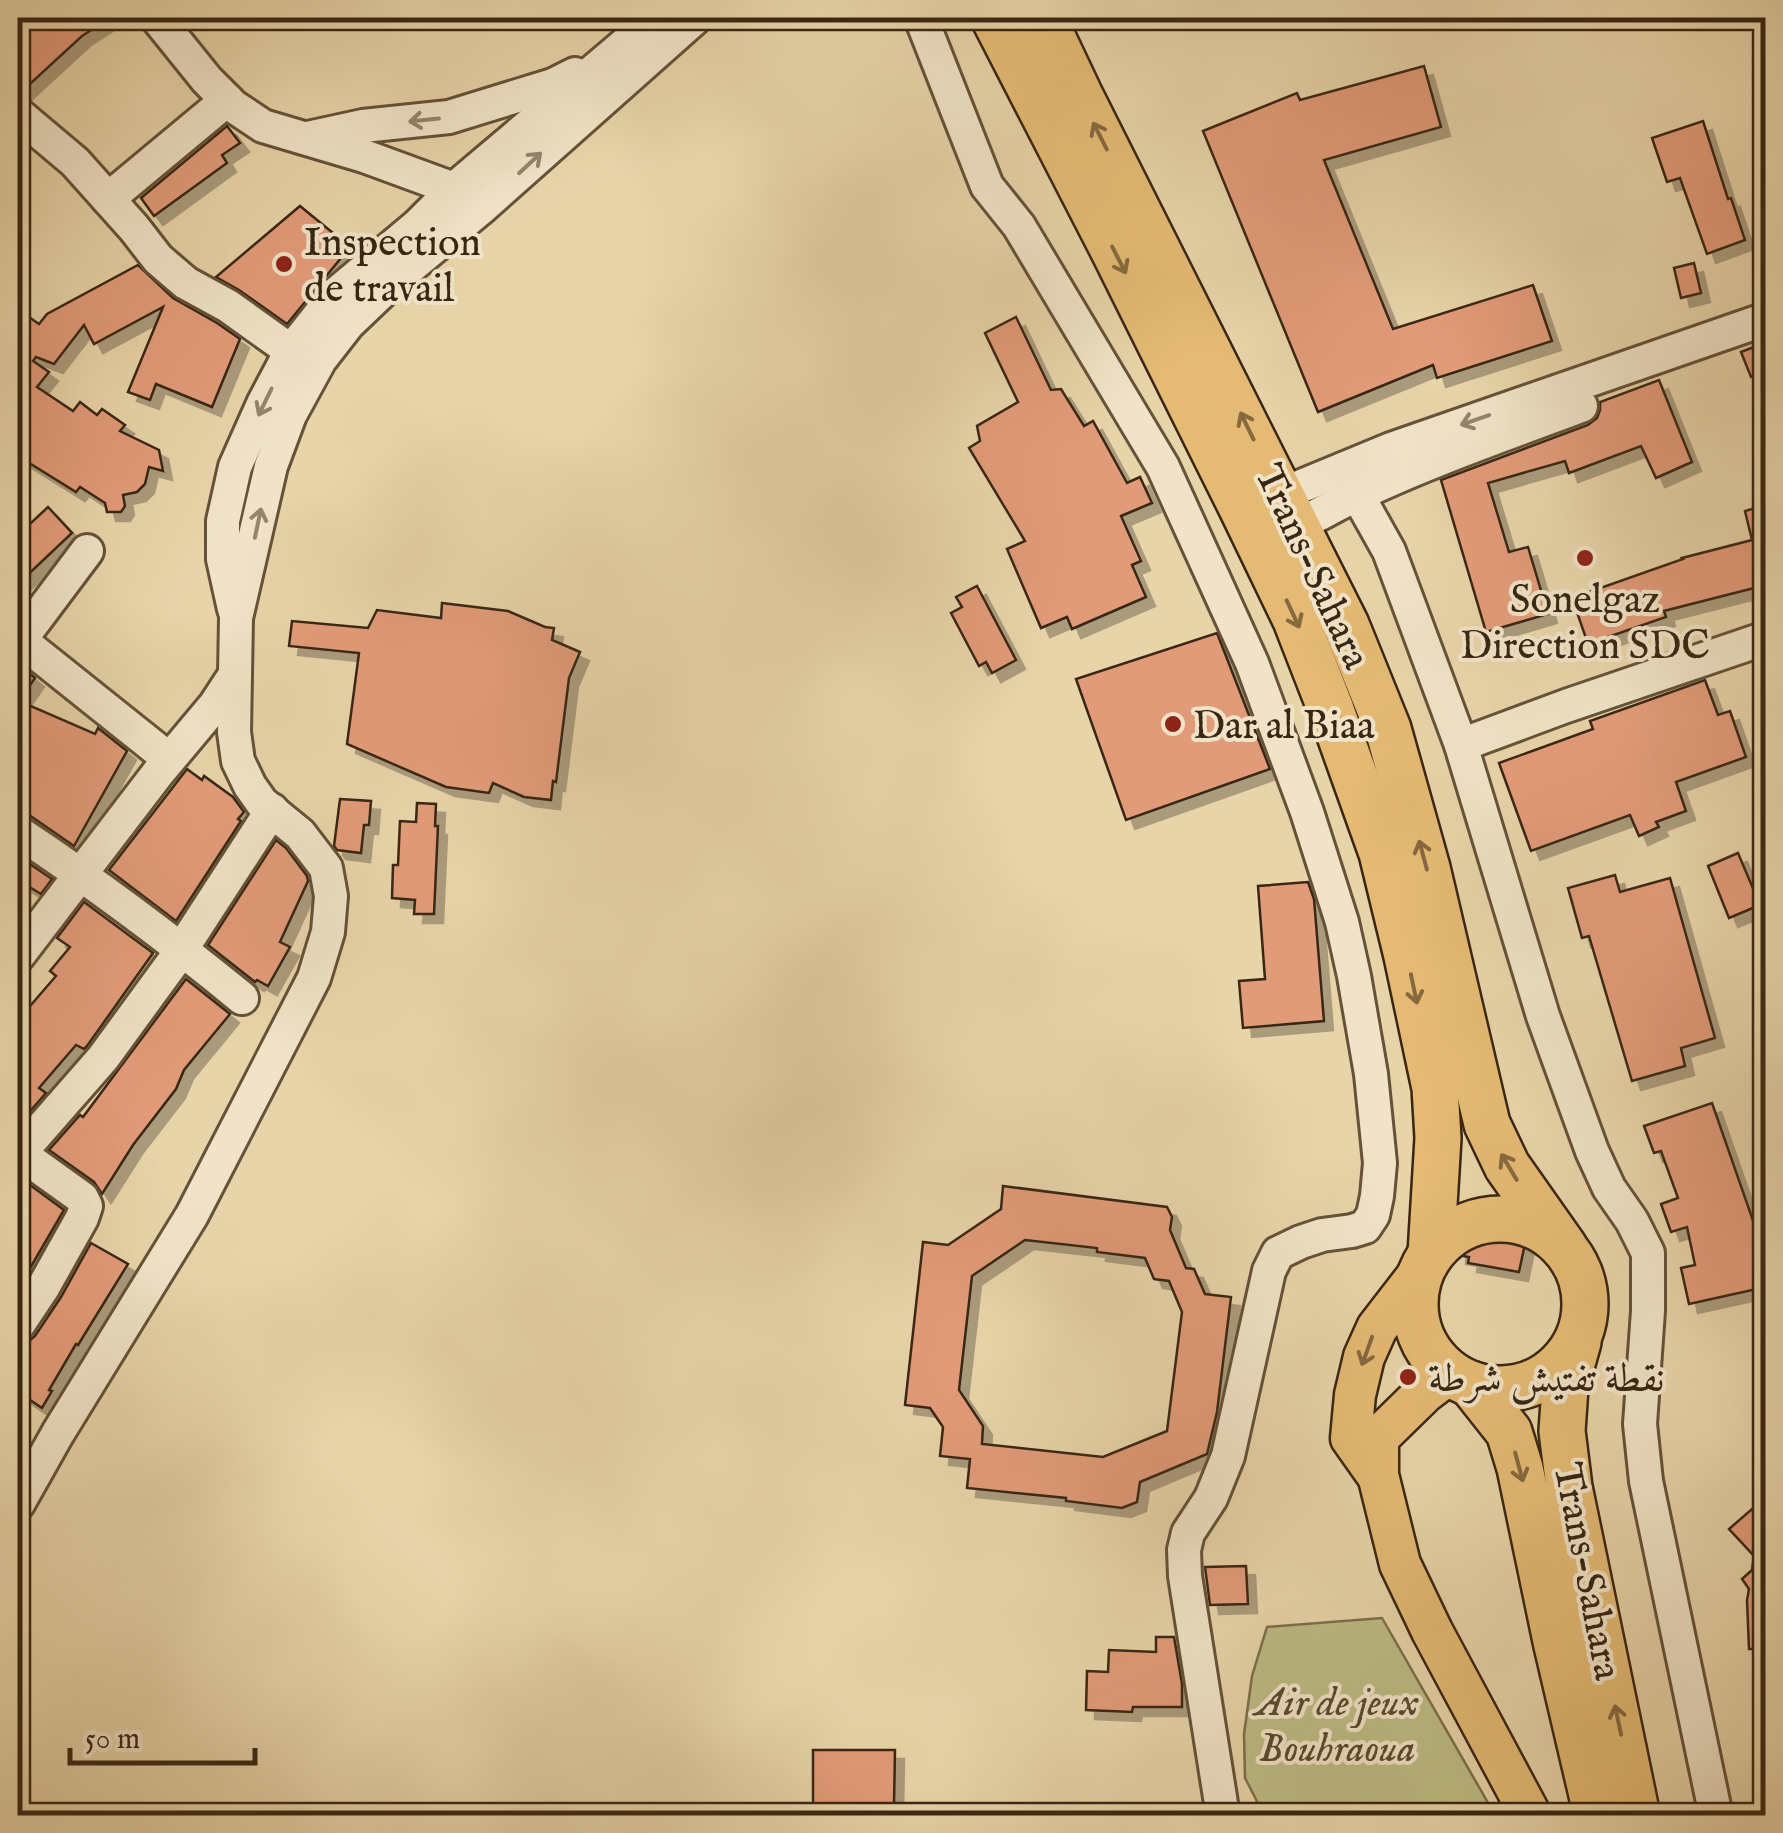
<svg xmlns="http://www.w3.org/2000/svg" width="1783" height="1833" viewBox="0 0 1783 1833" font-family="'IM FELL English',Amiri,serif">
	<defs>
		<filter id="shadow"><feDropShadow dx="9" dy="9" stdDeviation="0" flood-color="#0004"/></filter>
	</defs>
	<rect width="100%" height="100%" fill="#e8d4a9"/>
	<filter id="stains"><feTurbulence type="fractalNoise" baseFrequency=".002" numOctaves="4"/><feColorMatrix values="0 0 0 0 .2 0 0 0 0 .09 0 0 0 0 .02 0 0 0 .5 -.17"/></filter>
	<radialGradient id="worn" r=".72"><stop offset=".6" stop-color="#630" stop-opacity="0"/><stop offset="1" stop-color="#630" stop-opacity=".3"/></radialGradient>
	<polygon fill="#bdbb84" stroke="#7b704c" stroke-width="2.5" points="1382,1618 1495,1815 1264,1815 1245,1778 1244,1734 1252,1676 1267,1627"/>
	<g fill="#e29b79" stroke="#392613" stroke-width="2.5" fill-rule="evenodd" filter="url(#shadow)">
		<polygon points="18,18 110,18 82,36 18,95"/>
		<polygon points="1424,66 1441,127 1324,160 1393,329 1533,285 1552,341 1437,378 1433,365 1318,412 1203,131 1297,93 1300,100"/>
		<polygon points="1703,121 1728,199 1731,198 1745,240 1707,254 1680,178 1667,182 1652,138"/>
		<polygon points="227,126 240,143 222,155 227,163 154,216 141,198"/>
		<polygon points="300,206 350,247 287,324 239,290 216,277"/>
		<polygon points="1694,263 1701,293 1681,298 1674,268"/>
		<polygon points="138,265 173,298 217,323 240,339 212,407 156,384 150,400 128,392 163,307 94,344 84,325 54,364 36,357 33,361 49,372 37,387 73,411 80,402 97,415 102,409 125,425 120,431 159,450 163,471 149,467 145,484 137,492 123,495 125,506 121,512 107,512 105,503 80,487 76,492 18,456 18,327 26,315 39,324 47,314"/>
		<polygon points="1016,317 1051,390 1061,389 1084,426 1093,421 1127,483 1140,477 1152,503 1121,516 1141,561 1132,565 1146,597 1072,629 1067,617 1041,628 1007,549 1025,541 969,448 980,441 977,426 1018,402 985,333"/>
		<polygon points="1761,344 1766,356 1766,372 1751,377 1741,352"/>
		<polygon points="1659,380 1692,462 1656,478 1641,446 1569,473 1565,461 1488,483 1509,552 1528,547 1548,614 1486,632 1441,480 1588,425 1597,418 1600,410 1600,402"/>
		<polygon points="1766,505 1766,585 1664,611 1666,617 1588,644 1572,598 1683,559 1682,558 1752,540 1745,511"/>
		<polygon points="48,507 72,533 18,584 18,535"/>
		<polygon points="977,586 1016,660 992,673 986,662 979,666 951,613 962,607 956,597"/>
		<polygon points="442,603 508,611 545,627 554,628 552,640 580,652 569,678 556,782 553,781 551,800 524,797 493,783 489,793 446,787 347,744 359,653 289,646 292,621 368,628 377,610 441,618"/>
		<polygon points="1217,633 1270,769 1126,820 1076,679"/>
		<polygon points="18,664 35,678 19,701 95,734 98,728 127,751 74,846 29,815 18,812"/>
		<polygon points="1705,680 1718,715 1730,711 1746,757 1676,782 1686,811 1656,822 1659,827 1639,836 1630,815 1531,851 1499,763 1593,729 1590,721"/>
		<polygon points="187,769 202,780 204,776 233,797 244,812 238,819 241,821 176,921 109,870"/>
		<polygon points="340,799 371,801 369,825 364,825 361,853 337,850 334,846"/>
		<polygon points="417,803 436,804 435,826 438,826 434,914 414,914 415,900 392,898 393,865 398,865 400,821 416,822"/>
		<polygon points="276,840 286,848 307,876 308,881 280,942 290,947 268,986 257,980 255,982 208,945"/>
		<polygon points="1738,853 1760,905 1729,918 1708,866"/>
		<polygon points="18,856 52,879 41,894 18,880"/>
		<polygon points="1615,875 1620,892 1670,878 1715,1038 1681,1048 1685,1066 1632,1081 1589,936 1582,938 1568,888"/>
		<polygon points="1308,882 1314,899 1324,1021 1243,1028 1239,981 1265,979 1258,886"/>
		<polygon points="84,902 153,953 87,1046 84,1049 76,1045 39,1088 46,1093 18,1125 18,1020 56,976 50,971 70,947 57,938"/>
		<polygon points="186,979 230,1014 184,1070 176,1089 133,1145 102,1194 94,1182 49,1150 80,1115 83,1117"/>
		<polygon points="1712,1103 1758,1235 1766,1233 1766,1287 1689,1304 1681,1268 1695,1265 1687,1227 1671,1232 1661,1204 1678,1198 1661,1151 1654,1153 1644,1126"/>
		<polygon points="18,1176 64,1210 19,1287 18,1286"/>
		<path d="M1003,1186L1167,1207L1172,1217L1170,1230L1186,1268L1194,1269L1205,1294L1231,1297L1217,1412L1207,1454L1140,1482L1137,1502L1122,1508L1066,1501V1498L967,1488L970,1459L940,1456L943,1427L930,1408L905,1405L923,1242L948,1245L1001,1209ZM1025,1240L1097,1248V1252L1145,1258L1154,1279L1169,1281L1182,1312L1167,1431L1103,1457L982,1444L983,1426L959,1390L972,1276Z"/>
		<polygon points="1459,1220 1521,1232 1526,1239 1519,1272 1468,1263 1469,1257 1457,1255"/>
		<polygon points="91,1243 128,1264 78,1345 76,1344 49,1390 52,1391 42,1408 18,1392 18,1345 28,1342 35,1336 61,1297"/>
		<polygon points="1766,1497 1766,1649 1749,1649 1747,1600 1749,1589 1742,1579 1752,1570 1754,1556 1729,1529"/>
		<polygon points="1246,1566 1248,1604 1210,1605 1205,1567"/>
		<polygon points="1156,1637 1174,1637 1182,1684 1182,1707 1133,1707 1132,1712 1086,1710 1087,1671 1108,1672 1109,1650 1156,1652"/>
		<polygon points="813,1750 895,1750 894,1805 813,1804"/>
	</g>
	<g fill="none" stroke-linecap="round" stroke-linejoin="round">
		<g stroke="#655238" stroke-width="38">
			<g id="minor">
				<polyline points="157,18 207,80 233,106 263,126 364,156 454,189 467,199"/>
				<polyline points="921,18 987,186 1019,226 1163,467 1252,663 1307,812 1342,922 1354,976 1371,1074 1380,1163 1377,1196 1373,1215 1365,1227 1352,1231 1322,1235 1301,1242 1278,1253 1269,1271 1228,1456 1211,1498 1188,1533 1184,1550 1185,1576 1223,1816"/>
				<polyline points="18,114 75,162 134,228 158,259 186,283 228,306 291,351"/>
				<polyline points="308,138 363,126 449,117 553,85 575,74"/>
				<polyline points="108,199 227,100"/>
				<polyline points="1343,469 1389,551 1461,745 1543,1016 1592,1151 1609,1188 1632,1221 1648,1253 1648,1311 1640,1424 1646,1481 1716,1816"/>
				<polyline points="1263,502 1391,449 1766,319"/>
				<path d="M1276,534C1305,524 1330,507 1359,494C1431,460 1506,434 1581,406"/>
				<polyline points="234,609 223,559 223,521 235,467 263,404 291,351 337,293 418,225 454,189 656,18"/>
				<polyline points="20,640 169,759"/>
				<polyline points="18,643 87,551"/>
				<polyline points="1461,745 1566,706 1766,638"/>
				<path d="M18,832C95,883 170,939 242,998"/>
				<polyline points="18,956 158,773 215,705 234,676"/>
				<polyline points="18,1150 26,1146 103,1058 176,958 272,810"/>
				<polyline points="18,1152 82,1198 86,1206 82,1218 44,1286 18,1325"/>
				<polyline points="18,1504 58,1433 192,1215 314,978 328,932 331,896 326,868 300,834 262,803 250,786 238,761 234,732 236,618 271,466 290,415 320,360 348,324 392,282 480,209 695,18"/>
			</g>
		</g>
		<g stroke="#392613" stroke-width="45">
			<g id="major">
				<polyline points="1450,1373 1425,1392 1378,1438 1378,1475 1400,1564 1432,1631 1531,1816"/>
				<polyline points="1375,1472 1351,1438 1355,1395 1364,1357 1377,1328 1421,1271"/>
			</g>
		</g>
		<g stroke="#392613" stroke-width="50">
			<g id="highway">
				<polyline points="994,18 1114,251 1243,510 1296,620 1331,710 1382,853 1407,956 1435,1088 1438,1138 1431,1254"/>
				<polyline points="1043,18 1079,94 1346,625 1388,729 1427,868 1487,1124 1507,1166 1564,1247"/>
				<circle cx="1500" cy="1304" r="85"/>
				<polyline points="1578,1342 1565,1388 1562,1431 1569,1487 1637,1816"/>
				<polyline points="1471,1384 1509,1432 1520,1468 1556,1641 1597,1816"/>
			</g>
		</g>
		<use href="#minor" stroke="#f0e3c7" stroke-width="32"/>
		<use href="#major" stroke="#e4ba74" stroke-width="40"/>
		<use href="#highway" stroke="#e4ba74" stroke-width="45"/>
	</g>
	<defs><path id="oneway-shaft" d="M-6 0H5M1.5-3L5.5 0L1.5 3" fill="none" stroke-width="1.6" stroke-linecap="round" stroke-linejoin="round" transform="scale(2.5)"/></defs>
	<g stroke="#94846d">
		<use href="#oneway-shaft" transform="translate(424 120) rotate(174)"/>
		<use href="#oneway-shaft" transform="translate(530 163) rotate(-43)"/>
		<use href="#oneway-shaft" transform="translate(265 402) rotate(116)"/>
		<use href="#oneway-shaft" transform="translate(1475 420) rotate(161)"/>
		<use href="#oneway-shaft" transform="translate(258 523) rotate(-78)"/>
	</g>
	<g stroke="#86693f">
		<use href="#oneway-shaft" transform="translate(1100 136) rotate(-117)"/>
		<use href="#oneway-shaft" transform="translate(1119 260) rotate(63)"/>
		<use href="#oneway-shaft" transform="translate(1247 426) rotate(-116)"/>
		<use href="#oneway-shaft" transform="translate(1293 614) rotate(65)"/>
		<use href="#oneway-shaft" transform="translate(1423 855) rotate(-105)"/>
		<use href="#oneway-shaft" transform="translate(1414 989) rotate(78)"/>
		<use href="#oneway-shaft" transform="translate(1509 1167) rotate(-121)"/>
		<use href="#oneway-shaft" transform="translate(1367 1351) rotate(110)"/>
		<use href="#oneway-shaft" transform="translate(1519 1467) rotate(75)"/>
		<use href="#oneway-shaft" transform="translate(1618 1720) rotate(-102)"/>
	</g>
	<g fill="#8f2418" stroke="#f0e3c7" stroke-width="4">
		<circle cx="284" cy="264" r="10"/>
		<circle cx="1585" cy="558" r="10"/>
		<circle cx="1173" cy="724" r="10"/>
		<circle cx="1408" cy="1377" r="10"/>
	</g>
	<g text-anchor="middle" stroke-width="8" stroke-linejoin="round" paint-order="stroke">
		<g font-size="40" fill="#392613" stroke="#f0e3c7" text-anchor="start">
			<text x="304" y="255">Inspection<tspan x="304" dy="46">de travail</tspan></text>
			<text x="1585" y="612" text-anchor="middle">Sonelgaz<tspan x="1585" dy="46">Direction SDC</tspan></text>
			<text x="1193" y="738">Dar al Biaa</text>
			<text x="1428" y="1391">نقطة تفتيش شرطة</text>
		</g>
		<g font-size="40" fill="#392613" stroke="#f0e3c7">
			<text transform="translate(1314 566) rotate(65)" y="14">Trans-Sahara</text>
			<text transform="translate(1589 1571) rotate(79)" y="14">Trans-Sahara</text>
		</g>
		<g font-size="40" font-style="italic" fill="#5a4b2f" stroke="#f0e3c7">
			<text x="1337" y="1715">Air de jeux<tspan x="1337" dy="46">Bouhraoua</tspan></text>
		</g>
	</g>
	<rect width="1783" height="1833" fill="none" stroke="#e8d4a9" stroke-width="60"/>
	<rect x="20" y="20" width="1743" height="1793" fill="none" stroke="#392613" stroke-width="5"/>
	<rect x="30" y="30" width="1723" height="1773" fill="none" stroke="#392613" stroke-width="2.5"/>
	<path d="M70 1748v15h185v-15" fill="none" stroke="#392613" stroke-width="5"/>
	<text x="85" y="1748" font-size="30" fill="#392613" stroke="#f0e3c7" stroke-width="8" paint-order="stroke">50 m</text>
	<rect width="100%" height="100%" filter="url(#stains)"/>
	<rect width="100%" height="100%" fill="url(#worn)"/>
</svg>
